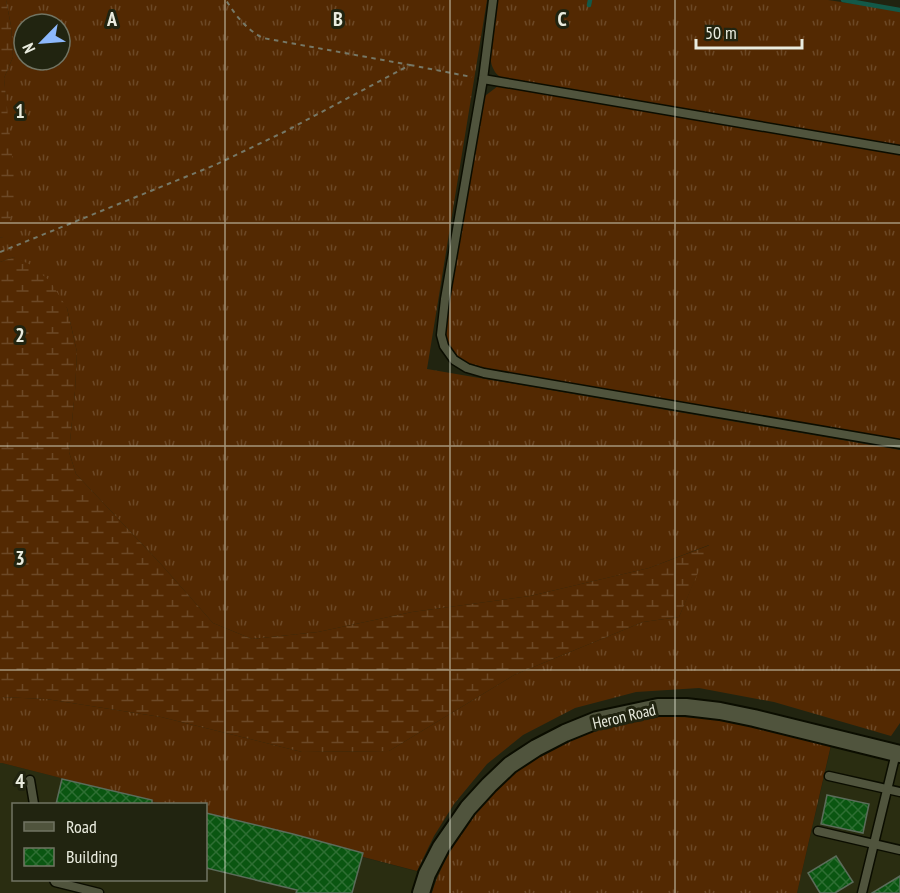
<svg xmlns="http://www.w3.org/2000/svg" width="900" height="893" viewBox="0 0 900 893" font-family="'PT Sans Narrow',sans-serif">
	<defs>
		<pattern id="grass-tufts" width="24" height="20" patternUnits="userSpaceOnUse" patternTransform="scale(1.5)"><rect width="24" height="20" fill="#532902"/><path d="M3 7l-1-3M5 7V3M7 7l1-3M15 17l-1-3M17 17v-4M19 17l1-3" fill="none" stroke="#6c4826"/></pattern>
		<pattern id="wetland-marsh" width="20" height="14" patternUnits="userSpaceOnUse" patternTransform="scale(1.5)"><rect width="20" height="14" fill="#532902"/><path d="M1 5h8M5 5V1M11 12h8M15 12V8" fill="none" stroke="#6c4826"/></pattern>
		<pattern id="building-cross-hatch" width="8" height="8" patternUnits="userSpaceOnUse" patternTransform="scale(1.5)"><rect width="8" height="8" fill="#0a5611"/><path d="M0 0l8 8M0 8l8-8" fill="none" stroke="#2e6e33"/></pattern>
	</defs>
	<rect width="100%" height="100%" fill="#212410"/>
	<g fill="#2a2d11">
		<polygon points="833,738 900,753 900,893 797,893"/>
		<polygon points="0,763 2,763 163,804 14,804 14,880 206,880 206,816 427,874 421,893 0,893"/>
	</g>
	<g fill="url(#grass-tufts)" fill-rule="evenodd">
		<path d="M6,0H487L427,369L900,450V723L891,736L774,702L699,688L636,692L575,708L523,735L487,764L454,804L434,836L417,871L206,816V804H163L2,763H0V697L46,699L161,717L302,752L389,751L514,675L643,622L679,617L709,545L649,568L530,596L412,612L318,632L252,639L213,623L159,562L76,474L69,452L75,391L77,352L67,308L14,257L0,262V238L3,237L8,129L4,78L13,57L11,26ZM24,24H60V60H24Z"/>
		<path d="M497,0H828L900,11V148L505,79C501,77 496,75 494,70C485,56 494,18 497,0Z"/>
		<path d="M498,86L900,154V440L469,366C449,351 447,346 445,322L482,103L485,96Z"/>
		<path d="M677,717L717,718L831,745L797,893H432C437,875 446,859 455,843C471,816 496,785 522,767C556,742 599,725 641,718C652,716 665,717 677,717Z"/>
	</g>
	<g fill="url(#wetland-marsh)">
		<polygon points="0,0 6,0 11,26 13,57 4,78 16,195 9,224 3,237 0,238"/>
		<polygon points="14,257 29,264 50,281 67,308 77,352 75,391 69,452 76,474 159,562 213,623 252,639 318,632 412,612 530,596 649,568 710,545 679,617 643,622 514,675 389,751 302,752 161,717 46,699 0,697 0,262"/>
	</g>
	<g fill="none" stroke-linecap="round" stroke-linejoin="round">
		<g stroke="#135948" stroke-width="4.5">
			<polyline points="843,0 900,10"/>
			<polyline points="589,5 590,0"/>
		</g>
	</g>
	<g fill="url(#building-cross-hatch)" stroke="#5b6c5a" stroke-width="1.5">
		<polygon points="62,779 152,800 152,804 56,804"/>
		<polygon points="827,795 869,804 863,833 821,824"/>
		<polygon points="206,813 293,834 363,853 352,893 296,893 297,890 206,868"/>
		<polygon points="836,856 853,882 835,893 820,893 808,873"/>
		<polygon points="900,876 900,893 872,893"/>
	</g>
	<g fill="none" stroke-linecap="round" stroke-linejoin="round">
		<g stroke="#0b0d00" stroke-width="11">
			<g id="lane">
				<polyline points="483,79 493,0"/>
				<polyline points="900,150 483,79 445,299 441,335 444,346 454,360 467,368 484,373 900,444"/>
				<polyline points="829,776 900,792"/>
				<polyline points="30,780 34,804"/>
				<polyline points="818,831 900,850"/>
				<polyline points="54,880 55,882 99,893"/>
				<polyline points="862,893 896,753"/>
			</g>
		</g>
		<g stroke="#0b0d00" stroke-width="20">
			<polyline id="street" points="421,893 427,874 441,847 468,808 489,785 510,765 536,748 565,733 597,720 658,707 686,707 720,711 754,718 900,754"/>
		</g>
		<g stroke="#767867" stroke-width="2" stroke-dasharray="4.5 4.5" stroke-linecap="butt">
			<polyline points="410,65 472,77"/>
			<path d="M0,252L215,165L284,132L410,65L263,38C247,30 235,15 226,0"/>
		</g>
		<use href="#lane" stroke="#50543d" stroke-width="8"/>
		<use href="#street" stroke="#50543d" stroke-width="16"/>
	</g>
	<path fill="none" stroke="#eaecdf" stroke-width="1.5" stroke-opacity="0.55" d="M225,0V893M450,0V893M675,0V893M0,223H900M0,446H900M0,670H900"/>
	<g text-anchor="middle" stroke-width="6" stroke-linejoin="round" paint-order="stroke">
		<g font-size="16" fill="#eaecdf" stroke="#212410">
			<text transform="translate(624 716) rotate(-13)" y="6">Heron Road</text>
		</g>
	</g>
	<g font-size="20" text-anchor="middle" font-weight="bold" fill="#eaecdf" stroke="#212410" stroke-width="6" stroke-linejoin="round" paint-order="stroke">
		<text x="112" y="26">A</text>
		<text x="338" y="26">B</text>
		<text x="562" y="26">C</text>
		<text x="20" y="118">1</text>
		<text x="20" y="342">2</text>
		<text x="20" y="565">3</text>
		<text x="20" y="788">4</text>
	</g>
	<rect x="12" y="803" width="195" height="78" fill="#212410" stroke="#717463" stroke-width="1.5"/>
	<rect x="24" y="822" width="30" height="9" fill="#50543d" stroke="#717463" stroke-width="1.5"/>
	<text x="66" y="833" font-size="18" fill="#eaecdf">Road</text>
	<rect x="24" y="848" width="30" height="18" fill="url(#building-cross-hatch)" stroke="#717463" stroke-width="1.5"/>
	<text x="66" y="863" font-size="18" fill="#eaecdf">Building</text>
	<g transform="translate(42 42) rotate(245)"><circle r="28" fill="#212410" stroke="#717463" stroke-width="1.5"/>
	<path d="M0-4.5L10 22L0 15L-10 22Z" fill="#8db9fc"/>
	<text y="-9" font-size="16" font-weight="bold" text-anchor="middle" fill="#eaecdf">N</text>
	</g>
	<path d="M696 39v9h106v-9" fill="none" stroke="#eaecdf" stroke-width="3"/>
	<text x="705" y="39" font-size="18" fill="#eaecdf" stroke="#212410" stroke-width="4.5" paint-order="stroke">50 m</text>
</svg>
